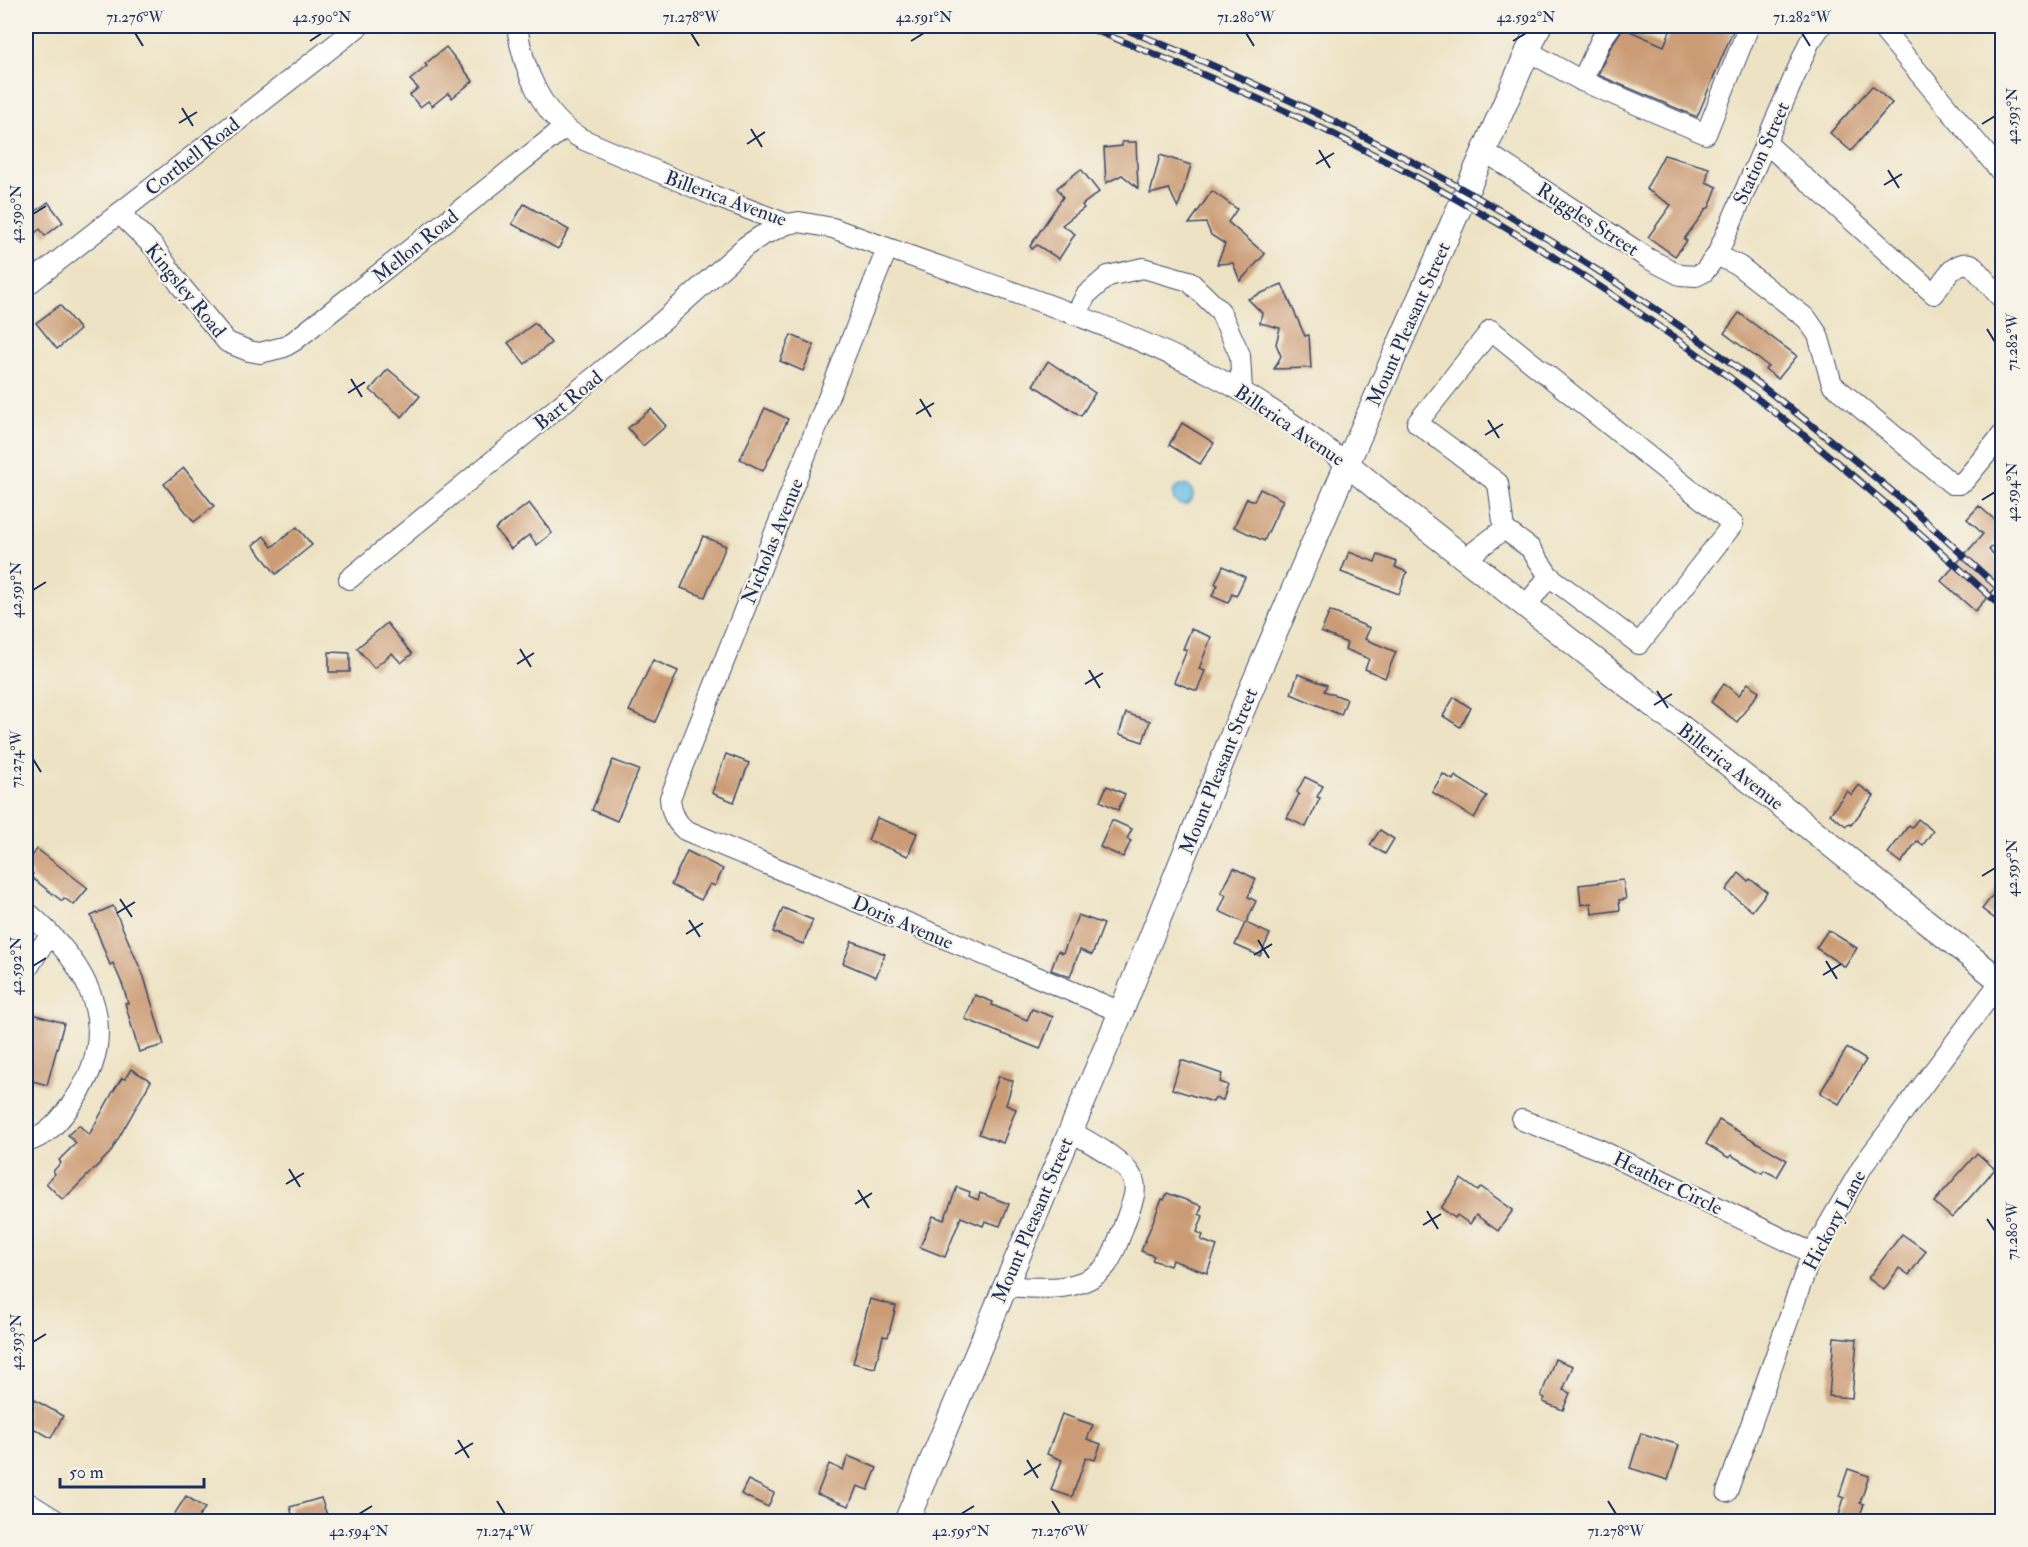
<svg xmlns="http://www.w3.org/2000/svg" width="2028" height="1547" viewBox="0 0 2028 1547" font-family="'IM FELL Double Pica',serif">
	<rect width="100%" height="100%" fill="#f7f3e8"/>
	<filter id="ink" filterUnits="userSpaceOnUse"><feTurbulence type="fractalNoise" baseFrequency=".0167" numOctaves="2"/><feDisplacementMap in="SourceGraphic" scale="12" xChannelSelector="R" yChannelSelector="G"/><feConvolveMatrix kernelMatrix="1 2 1 2 8 2 1 2 1" color-interpolation-filters="sRGB"/></filter>
	<filter id="wash" filterUnits="userSpaceOnUse"><feTurbulence type="fractalNoise" baseFrequency=".008" numOctaves="4" result="noise"/><feDisplacementMap in="SourceGraphic" scale="24" xChannelSelector="R" yChannelSelector="G"/><feGaussianBlur stdDeviation="1.35" result="paint"/><feColorMatrix in="noise" values="0 0 0 0 0 0 0 0 0 0 0 0 0 0 0 0 0 1.4 0 .05"/><feComposite in="paint" operator="in"/></filter>
	<g filter="url(#wash)">
		<rect width="100%" height="100%" fill="#ede2c3"/>
		<circle fill="#68c1e6" stroke="#4278a2" stroke-width="1.5" cx="1183" cy="495" r="10"/>
		<g id="blocks">
			<g fill="#cb9b74">
				<polygon points="1672,26 1735,26 1697,117 1598,75 1611,46 1623,28 1664,46"/>
				<polygon points="446,47 473,81 452,98 448,93 432,106 428,101 420,107 410,95 418,88 410,80 427,66 425,64"/>
				<polygon points="1872,86 1892,103 1851,151 1830,133"/>
				<polygon points="1122,142 1136,142 1138,188 1122,175 1106,183 1104,148 1122,146"/>
				<polygon points="1160,155 1191,165 1178,208 1169,189 1150,194"/>
				<polygon points="1664,155 1709,168 1706,182 1717,187 1709,208 1707,208 1684,239 1687,241 1675,256 1648,237 1671,205 1646,189"/>
				<polygon points="1081,169 1099,192 1082,205 1084,208 1062,225 1075,234 1059,259 1037,245 1032,249 1030,246 1063,197 1057,188"/>
				<polygon points="1212,191 1237,209 1228,222 1265,254 1240,281 1233,263 1217,264 1225,244 1211,235 1206,223 1189,224"/>
				<polygon points="48,202 63,222 45,236 40,229 35,233 26,219"/>
				<polygon points="524,204 569,230 558,249 512,224"/>
				<polygon points="1282,284 1305,336 1309,335 1311,368 1274,369 1281,356 1276,344 1280,328 1260,323 1262,313 1248,299"/>
				<polygon points="60,305 80,330 57,349 36,323"/>
				<polygon points="1739,313 1797,356 1778,379 1765,369 1768,366 1724,333"/>
				<polygon points="535,323 551,343 525,364 508,343"/>
				<polygon points="791,335 814,345 803,371 780,361"/>
				<polygon points="1048,361 1095,393 1081,416 1033,385"/>
				<polygon points="388,369 420,396 402,417 370,390"/>
				<polygon points="765,408 788,419 763,471 740,459"/>
				<polygon points="651,409 666,426 643,446 628,428"/>
				<polygon points="1182,423 1214,443 1200,464 1169,445"/>
				<polygon points="184,468 214,506 194,522 164,484"/>
				<polygon points="1260,489 1283,500 1264,541 1234,527 1247,498 1254,501"/>
				<polygon points="529,503 552,533 537,545 529,535 511,549 495,529"/>
				<polygon points="1979,506 2002,526 2002,535 1989,550 2002,562 2002,581 1975,611 1941,581 1983,534 1967,519"/>
				<polygon points="297,527 312,545 276,574 253,545 264,536 272,547"/>
				<polygon points="703,536 726,546 705,597 681,588"/>
				<polygon points="1349,552 1375,562 1378,555 1397,562 1395,567 1407,572 1399,594 1341,572"/>
				<polygon points="1223,566 1245,577 1236,596 1232,594 1228,603 1212,596 1218,585 1215,584"/>
				<polygon points="1330,611 1370,628 1365,639 1396,652 1385,678 1365,669 1369,659 1345,649 1347,643 1321,632"/>
				<polygon points="387,623 412,654 401,663 392,653 374,668 357,648"/>
				<polygon points="1191,629 1211,637 1199,669 1205,671 1197,691 1174,682 1187,650 1183,649"/>
				<polygon points="329,652 350,653 350,672 329,672"/>
				<polygon points="653,660 678,671 655,722 629,711"/>
				<polygon points="1298,674 1327,685 1324,691 1347,699 1341,715 1291,694"/>
				<polygon points="1748,683 1759,692 1737,722 1711,702 1724,684 1739,695"/>
				<polygon points="1454,697 1471,708 1460,727 1443,716"/>
				<polygon points="1126,713 1150,721 1143,742 1119,734"/>
				<polygon points="726,754 749,763 734,802 712,793"/>
				<polygon points="613,760 639,770 617,821 592,810"/>
				<polygon points="1443,774 1453,780 1455,776 1487,796 1474,818 1432,792"/>
				<polygon points="1305,777 1323,786 1317,797 1320,798 1306,827 1287,818 1299,794 1297,792"/>
				<polygon points="1859,785 1874,796 1851,825 1849,823 1846,826 1830,814 1847,791 1852,795"/>
				<polygon points="1107,786 1125,794 1118,810 1100,801"/>
				<polygon points="877,818 917,833 908,856 868,840"/>
				<polygon points="1918,819 1933,831 1923,845 1917,841 1901,863 1888,853 1909,825 1912,827"/>
				<polygon points="1112,820 1132,829 1127,839 1131,841 1123,857 1100,847"/>
				<polygon points="1380,830 1394,839 1385,854 1370,845"/>
				<polygon points="37,849 88,888 74,905 64,898 62,901 31,877 33,874 26,868 26,865"/>
				<polygon points="687,851 723,869 715,886 710,884 701,900 671,885"/>
				<polygon points="1234,868 1256,879 1248,897 1256,901 1246,923 1270,934 1260,956 1235,945 1245,923 1219,911 1226,895 1221,893"/>
				<polygon points="1739,873 1748,881 1750,879 1767,892 1752,911 1726,890"/>
				<polygon points="1623,880 1626,899 1619,900 1620,910 1592,914 1591,903 1581,905 1579,885"/>
				<polygon points="2002,883 2002,924 1982,909"/>
				<polygon points="113,906 144,977 164,1045 139,1052 125,1003 128,1003 123,986 113,963 110,965 91,916"/>
				<polygon points="783,908 813,920 803,944 773,932"/>
				<polygon points="1078,915 1104,924 1092,955 1080,950 1070,977 1051,970 1058,951 1063,953"/>
				<polygon points="1828,930 1857,948 1845,967 1816,948"/>
				<polygon points="852,941 885,954 876,977 843,963"/>
				<polygon points="975,995 993,1002 992,1005 1027,1020 1032,1009 1053,1017 1040,1049 965,1019"/>
				<polygon points="33,1014 64,1023 47,1085 26,1079 29,1067 26,1066 26,1043"/>
				<polygon points="1847,1048 1866,1060 1839,1104 1820,1093"/>
				<polygon points="1181,1060 1222,1074 1220,1082 1228,1085 1223,1100 1215,1098 1213,1102 1172,1089"/>
				<polygon points="131,1069 151,1081 110,1153 63,1200 46,1183 55,1174 53,1171 61,1163 59,1160 76,1143 68,1135 79,1125 89,1135 114,1090 122,1078 125,1079"/>
				<polygon points="999,1076 1013,1081 1006,1105 1016,1109 1003,1143 979,1134"/>
				<polygon points="1719,1120 1787,1160 1777,1177 1764,1170 1762,1173 1731,1155 1729,1158 1706,1144"/>
				<polygon points="1977,1153 1995,1169 1952,1218 1934,1202"/>
				<polygon points="1461,1179 1478,1191 1481,1187 1513,1210 1498,1231 1476,1215 1470,1224 1457,1215 1455,1218 1441,1208"/>
				<polygon points="957,1187 970,1192 969,1196 978,1200 980,1193 1009,1204 1000,1226 985,1221 983,1226 961,1217 945,1257 920,1247 933,1216 944,1220"/>
				<polygon points="1167,1193 1202,1206 1199,1214 1203,1216 1197,1232 1203,1235 1201,1240 1217,1246 1207,1273 1172,1260 1170,1266 1152,1260 1154,1256 1141,1251 1162,1199 1164,1200"/>
				<polygon points="1902,1234 1926,1251 1909,1275 1899,1268 1884,1290 1868,1278"/>
				<polygon points="870,1299 896,1306 888,1337 883,1336 875,1368 853,1363"/>
				<polygon points="1834,1337 1857,1339 1852,1398 1829,1396"/>
				<polygon points="1555,1359 1573,1366 1563,1390 1570,1393 1563,1410 1543,1402 1545,1398 1541,1396"/>
				<polygon points="26,1395 63,1416 51,1438 26,1424"/>
				<polygon points="1062,1414 1093,1425 1087,1439 1101,1444 1095,1460 1086,1457 1072,1497 1051,1490 1062,1460 1047,1454"/>
				<polygon points="1641,1433 1679,1445 1668,1480 1630,1468"/>
				<polygon points="848,1456 877,1468 868,1490 857,1486 849,1506 817,1494 829,1464 843,1470"/>
				<polygon points="1848,1469 1869,1476 1860,1503 1864,1504 1858,1521 1839,1515 1844,1498 1839,1496"/>
				<polygon points="748,1480 774,1493 768,1507 741,1494"/>
				<polygon points="186,1496 205,1508 196,1521 170,1521"/>
				<polygon points="321,1498 329,1521 294,1521 290,1507"/>
			</g>
		</g>
	</g>
	<g filter="url(#ink)">
		<use href="#blocks" fill-opacity="0" stroke="#3a4a6d" stroke-width="1.5"/>
		<g fill="none" stroke-linecap="round" stroke-linejoin="round">
			<g stroke="#3a4a6d" stroke-width="22">
				<g id="minor">
					<path d="M517,26C523,70 542,117 582,139L714,196L787,224L799,222L833,228C959,276 1090,312 1210,374C1259,399 1304,430 1347,464"/>
					<polyline points="1880,26 2002,173"/>
					<polyline points="1528,51 1582,81 1706,134 1749,26"/>
					<polyline points="1582,81 1601,40 1611,26"/>
					<path d="M1766,143L1934,294C1944,281 1953,260 1971,264L2002,299"/>
					<polyline points="1484,151 1649,259 1680,275 1696,276 1704,272 1717,255 1809,43 1821,26"/>
					<polyline points="119,213 154,247 181,286 227,342 249,351 260,353 284,347 294,341 564,128"/>
					<path d="M887,249L670,798C671,812 675,821 685,830L1121,1012"/>
					<polyline points="1717,255 1739,266 1807,319 1818,335 1832,384 1952,484 1959,484 1965,480 2002,435"/>
					<polyline points="26,286 359,26"/>
					<polyline points="1076,315 1086,295 1108,276 1143,268 1189,281 1220,311 1240,355 1242,391"/>
					<polygon points="1491,330 1733,524 1639,644 1549,576 1530,548 1504,529 1498,483 1417,423"/>
					<polyline points="1465,559 1504,529"/>
					<polyline points="349,579 664,320 746,246 761,236 787,224"/>
					<polyline points="1526,606 1549,576"/>
					<path d="M26,911C87,963 126,1028 73,1102C61,1119 47,1137 26,1142"/>
					<polyline points="26,971 41,947 51,937"/>
					<polyline points="1522,1120 1598,1149 1812,1253"/>
					<path d="M1004,1286C1037,1288 1080,1294 1105,1267C1114,1257 1122,1230 1127,1217C1131,1205 1139,1189 1132,1177C1123,1159 1087,1141 1070,1131"/>
					<polyline points="1727,1492 1812,1253 1864,1164 2001,981"/>
				</g>
			</g>
			<g stroke="#3a4a6d" stroke-width="26">
				<g id="major">
					<polyline points="1347,464 1398,506 1791,813 2002,982"/>
					<polyline points="26,1504 55,1522"/>
					<polyline points="906,1522 1121,1012 1247,699 1347,464 1539,26"/>
				</g>
			</g>
			<use href="#minor" stroke="#fff" stroke-width="20"/>
			<use href="#major" stroke="#fff" stroke-width="24"/>
			<g stroke="#1b2f5e" stroke-width="7">
				<g id="rail">
					<path d="M1084,26C1171,60 1257,96 1341,138C1477,205 1608,287 1729,377C1825,449 1914,527 2002,607"/>
					<path d="M1117,26C1318,105 1511,206 1687,331C1756,380 1823,433 1888,488C1927,521 1964,557 2002,591"/>
				</g>
			</g>
			<use href="#rail" stroke="#f7f3e8" stroke-width="4.5" stroke-dasharray="14" stroke-linecap="butt"/>
		</g>
	</g>
	<path fill="none" stroke="#1b2f5e" stroke-width="2" d="M135,33L143,46M691,33L699,46M1246,33L1254,46M1802,33L1810,46M310,41L322,33M911,41L924,33M1513,41L1526,33M182,108L193,126M179,123L197,112M1982,124L1995,116M751,129L762,147M747,144L765,132M1319,150L1330,168M1316,164L1334,153M1888,170L1899,188M1884,185L1902,174M33,214L46,206M1987,329L1995,342M351,379L362,397M348,393L365,382M920,399L931,417M916,414L934,403M1488,420L1499,438M1485,435L1503,424M1982,500L1995,492M33,590L46,582M520,649L531,667M517,664L534,653M1089,670L1100,688M1085,684L1103,673M1657,691L1668,708M1654,705L1672,694M33,759L41,772M1982,876L1995,868M120,899L132,917M117,913L135,902M689,920L700,937M686,934L703,923M1258,940L1269,958M1254,955L1272,944M1826,961L1837,979M33,966L46,958M1823,975L1841,964M289,1169L300,1187M286,1184L304,1173M858,1190L869,1208M855,1204L872,1193M1427,1211L1438,1229M1987,1219L1995,1231M1423,1225L1441,1214M33,1342L46,1334M458,1440L469,1458M455,1454L473,1443M1027,1460L1038,1478M1024,1475L1041,1464M497,1501L505,1514M1052,1501L1060,1514M1608,1501L1616,1514M359,1514L372,1506M961,1514L974,1506"/>
	<g text-anchor="middle" stroke-width="4.5" stroke-linejoin="round" paint-order="stroke">
		<g font-size="20" fill="#1b2f5e" stroke="#f7f3e8">
			<text transform="translate(1761 153) rotate(-66)" y="7">Station Street</text>
			<text transform="translate(192 156) rotate(-38)" y="7">Corthell Road</text>
			<text transform="translate(726 198) rotate(20)" y="7">Billerica Avenue</text>
			<text transform="translate(1588 219) rotate(33)" y="7">Ruggles Street</text>
			<text transform="translate(415 246) rotate(-39)" y="7">Mellon Road</text>
			<text transform="translate(186 290) rotate(51)" y="7">Kingsley Road</text>
			<text transform="translate(1408 324) rotate(-66)" y="7">Mount Pleasant Street</text>
			<text transform="translate(568 400) rotate(-39)" y="7">Bart Road</text>
			<text transform="translate(1290 425) rotate(34)" y="7">Billerica Avenue</text>
			<text transform="translate(772 541) rotate(-68)" y="7">Nicholas Avenue</text>
			<text transform="translate(1731 766) rotate(38)" y="7">Billerica Avenue</text>
			<text transform="translate(1218 771) rotate(-68)" y="7">Mount Pleasant Street</text>
			<text transform="translate(903 922) rotate(23)" y="7">Doris Avenue</text>
			<text transform="translate(1668 1183) rotate(26)" y="7">Heather Circle</text>
			<text transform="translate(1032 1220) rotate(-67)" y="7">Mount Pleasant Street</text>
			<text transform="translate(1834 1220) rotate(-62)" y="7">Hickory Lane</text>
		</g>
	</g>
	<rect width="2028" height="1547" fill="none" stroke="#f7f3e8" stroke-width="66"/>
	<path d="M60 1478v9h144v-9" fill="none" stroke="#1b2f5e" stroke-width="3"/>
	<text x="69" y="1478" font-size="18" fill="#1b2f5e" stroke="#f7f3e8" stroke-width="4.5" paint-order="stroke">50 m</text>
	<rect x="33" y="33" width="1962" height="1481" fill="none" stroke="#1b2f5e" stroke-width="2"/>
	<g font-size="15" text-anchor="middle" fill="#1b2f5e">
		<text x="135" y="22">71.276°W</text>
		<text x="322" y="22">42.590°N</text>
		<text x="691" y="22">71.278°W</text>
		<text x="924" y="22">42.591°N</text>
		<text x="1246" y="22">71.280°W</text>
		<text x="1526" y="22">42.592°N</text>
		<text x="1802" y="22">71.282°W</text>
		<text transform="translate(2012 116) rotate(-90)" y="5">42.593°N</text>
		<text transform="translate(16 214) rotate(-90)" y="5">42.590°N</text>
		<text transform="translate(2012 342) rotate(-90)" y="5">71.282°W</text>
		<text transform="translate(2012 492) rotate(-90)" y="5">42.594°N</text>
		<text transform="translate(16 590) rotate(-90)" y="5">42.591°N</text>
		<text transform="translate(16 759) rotate(-90)" y="5">71.274°W</text>
		<text transform="translate(2012 868) rotate(-90)" y="5">42.595°N</text>
		<text transform="translate(16 966) rotate(-90)" y="5">42.592°N</text>
		<text transform="translate(2012 1231) rotate(-90)" y="5">71.280°W</text>
		<text transform="translate(16 1342) rotate(-90)" y="5">42.593°N</text>
		<text x="359" y="1536">42.594°N</text>
		<text x="505" y="1536">71.274°W</text>
		<text x="961" y="1536">42.595°N</text>
		<text x="1060" y="1536">71.276°W</text>
		<text x="1616" y="1536">71.278°W</text>
	</g>
</svg>
